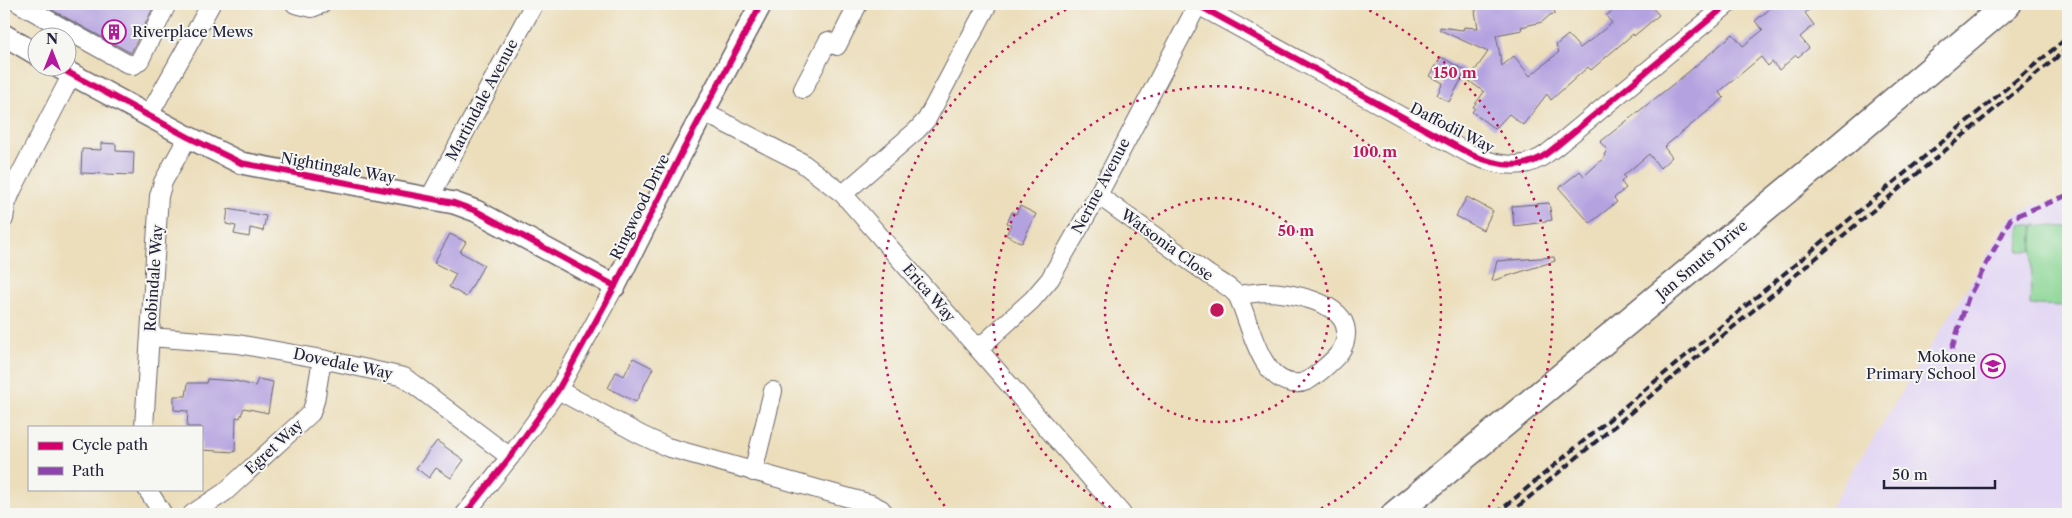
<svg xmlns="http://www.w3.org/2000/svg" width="2072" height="518" viewBox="0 0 2072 518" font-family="'Libre Caslon Text',serif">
	<rect width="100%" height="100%" fill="#f6f6f2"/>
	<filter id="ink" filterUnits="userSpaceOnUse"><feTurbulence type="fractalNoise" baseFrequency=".02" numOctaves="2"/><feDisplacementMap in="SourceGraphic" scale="10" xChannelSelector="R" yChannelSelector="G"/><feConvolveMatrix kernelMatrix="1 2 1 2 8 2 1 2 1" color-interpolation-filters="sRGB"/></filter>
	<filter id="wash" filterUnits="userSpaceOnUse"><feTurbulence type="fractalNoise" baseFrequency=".0096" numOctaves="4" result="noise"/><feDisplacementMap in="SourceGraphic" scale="20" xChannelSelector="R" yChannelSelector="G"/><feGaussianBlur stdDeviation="1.12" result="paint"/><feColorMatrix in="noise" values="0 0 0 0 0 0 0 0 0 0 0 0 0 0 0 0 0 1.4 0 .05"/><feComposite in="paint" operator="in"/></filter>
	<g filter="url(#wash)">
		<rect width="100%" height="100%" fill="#ecdebb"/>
		<polygon fill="#e1d4f4" points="2068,200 2068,514 1826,514 2011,217 2036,204"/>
		<g fill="#87d492" stroke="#547b66">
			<polygon points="2020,224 2033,225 2032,251 2018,251"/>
			<polygon points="2034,225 2068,227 2068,306 2030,305"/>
		</g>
		<g id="blocks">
			<g fill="#b4a2e0">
				<polygon points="41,4 155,4 131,53"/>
				<polygon points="1476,4 1553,4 1555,14 1550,15 1542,22 1521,27 1522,30 1496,35 1502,66 1514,56 1530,76 1559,52 1556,45 1568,35 1580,48 1592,39 1612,23 1606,16 1621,4 1649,4 1659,15 1634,36 1633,34 1591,70 1588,67 1551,100 1547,94 1523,125 1509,114 1495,129 1472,112 1475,108 1473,107 1484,92 1468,80 1488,52 1440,30 1440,27 1463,30 1464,27 1478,28 1475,11 1477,10"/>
				<polygon points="1776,4 1816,4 1805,13 1814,25 1800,37 1809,48 1798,57 1796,55 1779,70 1772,62 1768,66 1761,57 1719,92 1724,98 1664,147 1672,157 1660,168 1649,154 1623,176 1625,178 1621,182 1626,188 1614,198 1617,202 1590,223 1559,188 1580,171 1584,176 1605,157 1604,155 1607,150 1600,142 1686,74 1733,34 1743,46 1763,30 1755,21"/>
				<polygon points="1441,57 1466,71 1449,102 1437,95 1443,83 1430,76"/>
				<polygon points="101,143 116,144 116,151 134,152 133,175 81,173 82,149 101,150"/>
				<polygon points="1467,197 1493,211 1483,230 1456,216"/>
				<polygon points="1549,203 1552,220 1546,221 1546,222 1514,226 1512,206"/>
				<polygon points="1020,206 1036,214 1022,243 1006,235 1011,225 1007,223 1012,212 1016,214"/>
				<polygon points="228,209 266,216 263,231 250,228 249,237 234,234 236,226 226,224"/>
				<polygon points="450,234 466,242 460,252 484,265 466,297 449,287 456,274 434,263"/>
				<polygon points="1554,257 1555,261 1492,281 1497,261"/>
				<polygon points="633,358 653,368 636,402 608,388 616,372 624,376"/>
				<polygon points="207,379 235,381 255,386 258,379 273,382 268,413 244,408 240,418 236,417 235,452 201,450 201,427 187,427 188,411 174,410 174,396 186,396 188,383 206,383"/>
				<polygon points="437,441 464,460 451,478 436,468 429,478 416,468"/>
			</g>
		</g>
	</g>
	<g filter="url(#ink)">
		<use href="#blocks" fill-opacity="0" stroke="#696468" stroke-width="1"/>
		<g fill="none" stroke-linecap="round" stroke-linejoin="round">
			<g stroke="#696468" stroke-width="20">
				<g id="minor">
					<polyline points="20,4 126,63 134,65 140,60 167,4"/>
					<polyline points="295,4 312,8 322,4"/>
					<path d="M1196,4L1472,155C1491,163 1518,170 1538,159C1545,156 1551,150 1558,145L1728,4"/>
					<polyline points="803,89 828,41 837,46 858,4"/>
					<polyline points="703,112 801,162 843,194 1122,514"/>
					<polyline points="149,115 211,4"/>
					<polyline points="843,194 917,130 927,119 988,4"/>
					<path d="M1098,195C1134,221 1171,248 1208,274C1216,280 1233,288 1238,297C1250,321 1259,379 1292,383C1305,385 1312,378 1322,370C1335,359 1347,349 1346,331C1344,301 1287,292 1263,292C1255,293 1246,294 1237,295"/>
					<polyline points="430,197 534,4"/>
					<polyline points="4,219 6,205 12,190 72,74"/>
					<polyline points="150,337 238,344 322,359 404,377 510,457"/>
					<polyline points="978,349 1032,300 1050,279 1098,195 1198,4"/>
					<polyline points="558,390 641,435 667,447 871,504 881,509 885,514"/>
					<polyline points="144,427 159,196 163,182 188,137"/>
					<polyline points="753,472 773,391"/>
					<polyline points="147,489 163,514"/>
					<polyline points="192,514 225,492 311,413 315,401 322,359"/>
					<polyline points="465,514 510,457 558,390 615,286"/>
				</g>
			</g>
			<g stroke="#696468" stroke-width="24">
				<g id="tertiary">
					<polyline points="4,35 38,55"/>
					<polyline points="60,68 188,137 241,163 454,203 476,211 615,286 681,154 761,4"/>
				</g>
			</g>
			<g stroke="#696468" stroke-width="29">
				<polyline id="primary" points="1395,514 1832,153 2008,4"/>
			</g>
			<use href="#minor" stroke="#fff" stroke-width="18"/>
			<use href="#tertiary" stroke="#fff" stroke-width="21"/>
			<use href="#primary" stroke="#fff" stroke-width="26"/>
			<g stroke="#22223b" stroke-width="4" stroke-dasharray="8 4" stroke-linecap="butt">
				<polyline points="1496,514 2068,37"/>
				<polyline points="1509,514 2068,48"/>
			</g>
			<polyline stroke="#8e44ad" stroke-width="5" stroke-dasharray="10 5" stroke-linecap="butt" points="1952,349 1968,298 2011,218 2068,195"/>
			<g stroke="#f6f6f2" stroke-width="9">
				<g id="cycleway">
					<path d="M1196,4L1472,155C1491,163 1518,170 1538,159C1545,156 1551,150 1558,145L1728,4"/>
					<polyline points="60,68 188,137 241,163 454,203 476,211 615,286"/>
					<polyline points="465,514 510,457 558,390 615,286 681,154 761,4"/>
				</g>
			</g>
			<use href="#cycleway" stroke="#d6006c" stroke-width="6"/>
		</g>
	</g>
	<g fill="none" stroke="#c2185b" stroke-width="2.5" stroke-dasharray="2.5 5">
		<circle cx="1217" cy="310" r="112"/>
		<path d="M1124 514A224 224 0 1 1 1310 514"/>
		<path d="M949 512A336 336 0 0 1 1078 4M1356 4A336 336 0 0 1 1485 512"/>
	</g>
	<defs>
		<g id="building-ring" transform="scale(1.25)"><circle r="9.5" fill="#f6f6f2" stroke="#b5179e" stroke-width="1.5"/><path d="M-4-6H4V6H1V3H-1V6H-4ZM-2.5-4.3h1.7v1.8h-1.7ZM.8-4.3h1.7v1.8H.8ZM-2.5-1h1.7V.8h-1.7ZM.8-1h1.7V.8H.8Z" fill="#b5179e"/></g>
		<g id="school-ring" transform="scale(1.25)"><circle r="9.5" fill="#f6f6f2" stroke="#b5179e" stroke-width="1.5"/><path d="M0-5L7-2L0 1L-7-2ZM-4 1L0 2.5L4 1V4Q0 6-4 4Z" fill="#b5179e"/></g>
	</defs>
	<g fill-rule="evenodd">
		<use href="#building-ring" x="114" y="32"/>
		<use href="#school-ring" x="1993" y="366"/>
	</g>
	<g text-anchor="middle" stroke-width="4" stroke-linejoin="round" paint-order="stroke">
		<g font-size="15" fill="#22223b" stroke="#f6f6f2" text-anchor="start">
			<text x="132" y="37">Riverplace Mews</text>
			<text x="1976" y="362" text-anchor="end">Mokone<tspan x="1976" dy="17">Primary School</tspan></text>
		</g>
		<g font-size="15" fill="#22223b" stroke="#f6f6f2">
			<text transform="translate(482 100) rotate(-62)" y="5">Martindale Avenue</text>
			<text transform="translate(1452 128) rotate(27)" y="5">Daffodil Way</text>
			<text transform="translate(338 168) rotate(10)" y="5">Nightingale Way</text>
			<text transform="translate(1101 186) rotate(-62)" y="5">Nerine Avenue</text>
			<text transform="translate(640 207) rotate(-64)" y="5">Ringwood Drive</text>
			<text transform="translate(1167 245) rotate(36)" y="5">Watsonia Close</text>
			<text transform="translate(1702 260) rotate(-40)" y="5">Jan Smuts Drive</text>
			<text transform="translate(154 278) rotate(-86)" y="5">Robindale Way</text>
			<text transform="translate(929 293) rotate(49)" y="5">Erica Way</text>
			<text transform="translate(343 364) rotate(12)" y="5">Dovedale Way</text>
			<text transform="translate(274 447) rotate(-43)" y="5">Egret Way</text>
		</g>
	</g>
	<circle cx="1217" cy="310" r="8" fill="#c2185b" stroke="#f6f6f2" stroke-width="2.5"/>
	<g font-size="15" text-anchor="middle" font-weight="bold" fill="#c2185b" stroke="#f6f6f2" stroke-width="4" stroke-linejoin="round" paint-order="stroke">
		<text x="1455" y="78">150 m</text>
		<text x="1375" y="157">100 m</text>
		<text x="1296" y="236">50 m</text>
	</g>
	<rect width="2072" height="518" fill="none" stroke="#f6f6f2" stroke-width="20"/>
	<rect x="28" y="426" width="175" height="65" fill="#f6f6f2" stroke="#a1a1a9"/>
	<rect x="38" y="442" width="25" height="8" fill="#d6006c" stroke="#a1a1a9"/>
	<text x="72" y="450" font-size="15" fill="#22223b">Cycle path</text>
	<rect x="38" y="467" width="25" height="8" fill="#8e44ad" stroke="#a1a1a9"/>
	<text x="72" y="476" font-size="15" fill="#22223b">Path</text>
	<g transform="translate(52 52)"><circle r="24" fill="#f6f6f2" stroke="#a1a1a9"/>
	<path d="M0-4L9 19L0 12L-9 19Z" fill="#b5179e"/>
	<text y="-8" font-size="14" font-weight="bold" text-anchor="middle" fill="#22223b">N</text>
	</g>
	<path d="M1884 480v8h111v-8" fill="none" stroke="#22223b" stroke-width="2.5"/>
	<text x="1892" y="480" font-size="15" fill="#22223b" stroke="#f6f6f2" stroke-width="4" paint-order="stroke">50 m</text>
</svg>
